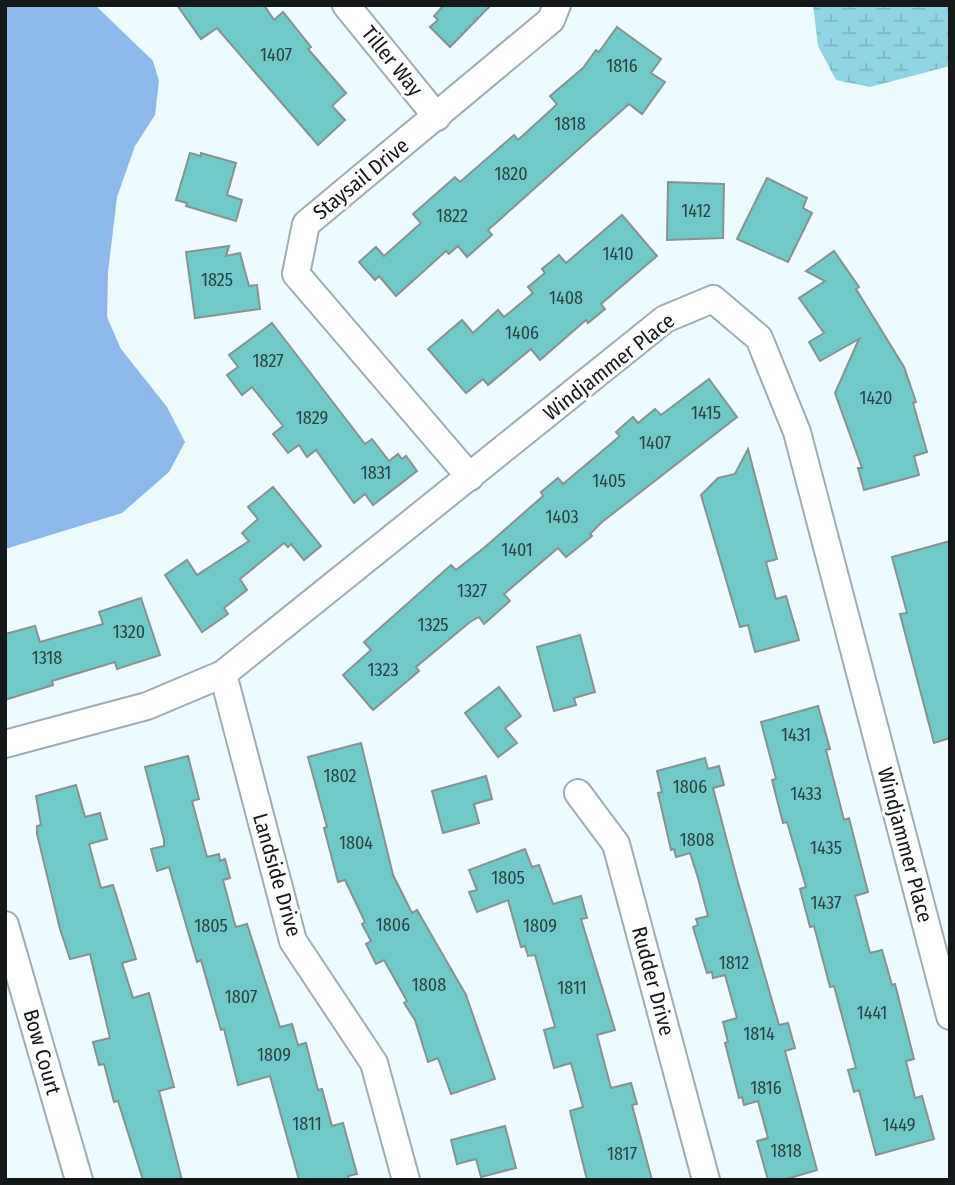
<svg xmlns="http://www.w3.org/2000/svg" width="955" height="1185" viewBox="0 0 955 1185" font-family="'Fira Sans Condensed',sans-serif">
	<defs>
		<pattern id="wetland-marsh" width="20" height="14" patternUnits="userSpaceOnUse" patternTransform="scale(1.75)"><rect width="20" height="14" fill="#91d5e4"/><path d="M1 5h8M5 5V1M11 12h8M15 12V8" fill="none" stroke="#7cb6c3"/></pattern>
	</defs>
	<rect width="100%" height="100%" fill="#edfafe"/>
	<polygon fill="url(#wetland-marsh)" points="813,5 950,5 950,66 870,87 836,80 818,46"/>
	<polygon fill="#8cb9ea" points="5,5 95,5 153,61 159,81 155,115 135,146 117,197 108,272 107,317 121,349 167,407 185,442 169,472 122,513 5,549"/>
	<g fill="#70c9c7" stroke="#869392" stroke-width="2">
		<polygon points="177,5 264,5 274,20 283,12 311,47 308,49 346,93 332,106 345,120 318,145 217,28 201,39"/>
		<polygon points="444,5 491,5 450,47 430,27 438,20 434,16"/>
		<polygon points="617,27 661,59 651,73 665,82 642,114 629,104 488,230 492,235 467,257 458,246 449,254 446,251 396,296 379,276 375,280 359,262 376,247 384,256 421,223 413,214 455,177 460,182 514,135 518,140 553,108 557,104 550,96 583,68 596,50 599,52"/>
		<polygon points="190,153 201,156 201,153 236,163 227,195 242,200 236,221 186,206 187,203 176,200"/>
		<polygon points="767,178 807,198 803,208 812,213 788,262 737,239"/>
		<polygon points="668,182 724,184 723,238 667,240"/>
		<polygon points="622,215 657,256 601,304 605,309 588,323 586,320 540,360 531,349 488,385 483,379 466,393 428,349 462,320 473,333 498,310 504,317 533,293 528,287 545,273 542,269 559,255 566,263"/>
		<polygon points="229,246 226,256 240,253 249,286 257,285 260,309 195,318 186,252"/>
		<polygon points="834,251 859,287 856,289 904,367 916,402 913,403 927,452 914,456 919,475 864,490 858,468 862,468 835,393 859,339 820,361 809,342 824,333 799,298 825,281 806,271"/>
		<polygon points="272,323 365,444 372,439 389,461 398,454 402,459 406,456 417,471 373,505 365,494 354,503 316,450 307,457 299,445 288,453 273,434 283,426 252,387 242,395 227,375 238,367 229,355"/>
		<polygon points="709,379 737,417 602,522 590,534 592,536 566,557 558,548 504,594 510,601 484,624 479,617 470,622 416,667 419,671 373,710 343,675 371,650 364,642 451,565 456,570 485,547 543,496 541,492 558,478 563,484 620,436 616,432 633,417 638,423 655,409 661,415"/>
		<polygon points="748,449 777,559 766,562 776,599 786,596 799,640 755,652 748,625 740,627 701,495 718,478 735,474"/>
		<polygon points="273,487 321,546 304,560 291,544 288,547 284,543 240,579 247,590 224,608 228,614 202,632 165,575 187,560 197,575 249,541 242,533 258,519 248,507"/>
		<polygon points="950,541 950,738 934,743 900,614 907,613 892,557"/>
		<polygon points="141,598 160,655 117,669 115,662 52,681 53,685 5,700 5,634 35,626 40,642 103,624 99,612"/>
		<polygon points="580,635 595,692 574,698 576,705 554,711 537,647"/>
		<polygon points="499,687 521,716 505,728 517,743 498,757 465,713"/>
		<polygon points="818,706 830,749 826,750 844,820 849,818 868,892 855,896 870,953 882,950 892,985 895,984 914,1059 906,1061 915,1098 922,1096 934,1139 876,1155 859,1090 854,1092 848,1070 856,1068 834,986 830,987 814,926 810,927 800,889 806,887 787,822 783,823 772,780 776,779 761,722"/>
		<polygon points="361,743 393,875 412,913 417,910 466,995 495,1079 451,1094 438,1058 428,1062 415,1020 404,1003 407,1001 384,960 376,964 366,944 371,941 362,924 365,922 345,880 338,882 324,828 327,827 308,757"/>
		<polygon points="188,756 199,799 192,801 207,857 219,854 220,861 225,859 230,878 223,880 234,921 236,927 247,924 280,1027 292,1024 298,1045 306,1043 318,1090 322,1089 332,1126 343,1123 357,1174 348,1176 349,1180 299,1180 270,1076 238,1085 224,1029 221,1030 201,960 197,962 169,867 157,871 151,849 164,846 164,840 145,767"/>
		<polygon points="705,758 708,769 719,766 724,785 713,788 737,879 779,1025 788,1023 795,1048 785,1051 817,1170 783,1180 768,1180 757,1141 768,1138 758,1101 744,1105 742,1097 739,1098 725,1043 728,1042 723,1022 737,1018 725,975 713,978 712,972 707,973 693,927 698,925 696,919 708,916 698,878 690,853 676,857 674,849 671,850 658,793 662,792 657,771"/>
		<polygon points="486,776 492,799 474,804 479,823 443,833 432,791"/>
		<polygon points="76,785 85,817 100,813 107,839 89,844 101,888 113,885 136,959 122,963 133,998 149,993 174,1087 159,1091 182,1180 143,1180 118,1101 114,1102 104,1064 99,1065 93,1042 110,1038 90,954 70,959 60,929 37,834 37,826 41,825 36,796"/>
		<polygon points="525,849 532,867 539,865 553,904 581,896 587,918 581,919 615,1030 597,1035 611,1088 631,1083 637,1104 632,1105 652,1180 587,1180 570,1111 583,1107 571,1063 554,1068 544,1030 555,1027 535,955 528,956 525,946 521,947 508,900 477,912 469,892 477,890 469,870"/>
		<polygon points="505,1126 516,1168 481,1177 476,1159 457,1164 451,1140"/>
	</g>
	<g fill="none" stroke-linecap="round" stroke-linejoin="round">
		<g stroke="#a0adb0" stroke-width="30">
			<g id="minor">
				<polyline points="346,5 437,117"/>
				<polyline points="470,477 296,274 306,224 551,20 557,5"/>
				<polyline points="223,674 293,941 374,1063 406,1180"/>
				<polyline points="5,744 147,706 223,674 665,319 713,299 759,338 797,432 950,1016"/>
				<polyline points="578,793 616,844 706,1180"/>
				<polyline points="5,925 79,1180"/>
			</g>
		</g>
		<use href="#minor" stroke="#fff" stroke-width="26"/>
	</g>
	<g text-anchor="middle" stroke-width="6" stroke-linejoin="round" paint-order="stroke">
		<g font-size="18" fill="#2b4444">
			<text x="276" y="61">1407</text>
			<text x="622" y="72">1816</text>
			<text x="570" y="130">1818</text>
			<text x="511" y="180">1820</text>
			<text x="696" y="217">1412</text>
			<text x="452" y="222">1822</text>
			<text x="618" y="260">1410</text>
			<text x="217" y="286">1825</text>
			<text x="566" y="304">1408</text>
			<text x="522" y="339">1406</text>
			<text x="268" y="367">1827</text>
			<text x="876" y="404">1420</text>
			<text x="706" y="419">1415</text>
			<text x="312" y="424">1829</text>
			<text x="655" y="449">1407</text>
			<text x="376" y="479">1831</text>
			<text x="609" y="487">1405</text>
			<text x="562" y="523">1403</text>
			<text x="517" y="556">1401</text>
			<text x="472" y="597">1327</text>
			<text x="433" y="631">1325</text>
			<text x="129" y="638">1320</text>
			<text x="47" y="664">1318</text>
			<text x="383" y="676">1323</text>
			<text x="796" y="741">1431</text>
			<text x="340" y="782">1802</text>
			<text x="690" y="793">1806</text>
			<text x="806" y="800">1433</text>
			<text x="697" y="846">1808</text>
			<text x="356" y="849">1804</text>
			<text x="826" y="854">1435</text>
			<text x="508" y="884">1805</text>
			<text x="826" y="909">1437</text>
			<text x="393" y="931">1806</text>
			<text x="211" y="932">1805</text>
			<text x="540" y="932">1809</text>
			<text x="734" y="969">1812</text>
			<text x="429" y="991">1808</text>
			<text x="572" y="994">1811</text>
			<text x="241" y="1003">1807</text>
			<text x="872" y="1019">1441</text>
			<text x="759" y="1040">1814</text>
			<text x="274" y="1061">1809</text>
			<text x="766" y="1094">1816</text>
			<text x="307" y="1130">1811</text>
			<text x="899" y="1131">1449</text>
			<text x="786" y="1157">1818</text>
			<text x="622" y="1160">1817</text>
		</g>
		<g font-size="21" fill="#141819" stroke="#fff">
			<text transform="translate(392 61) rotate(51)" y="7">Tiller Way</text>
			<text transform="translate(361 179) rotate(-39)" y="7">Staysail Drive</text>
			<text transform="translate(609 367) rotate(-38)" y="7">Windjammer Place</text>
			<text transform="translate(905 845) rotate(75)" y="7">Windjammer Place</text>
			<text transform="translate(277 875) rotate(74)" y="7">Landside Drive</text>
			<text transform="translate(653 981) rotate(75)" y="7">Rudder Drive</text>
			<text transform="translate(42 1052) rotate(74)" y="7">Bow Court</text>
		</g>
	</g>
	<rect width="955" height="1185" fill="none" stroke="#141819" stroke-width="14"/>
</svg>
